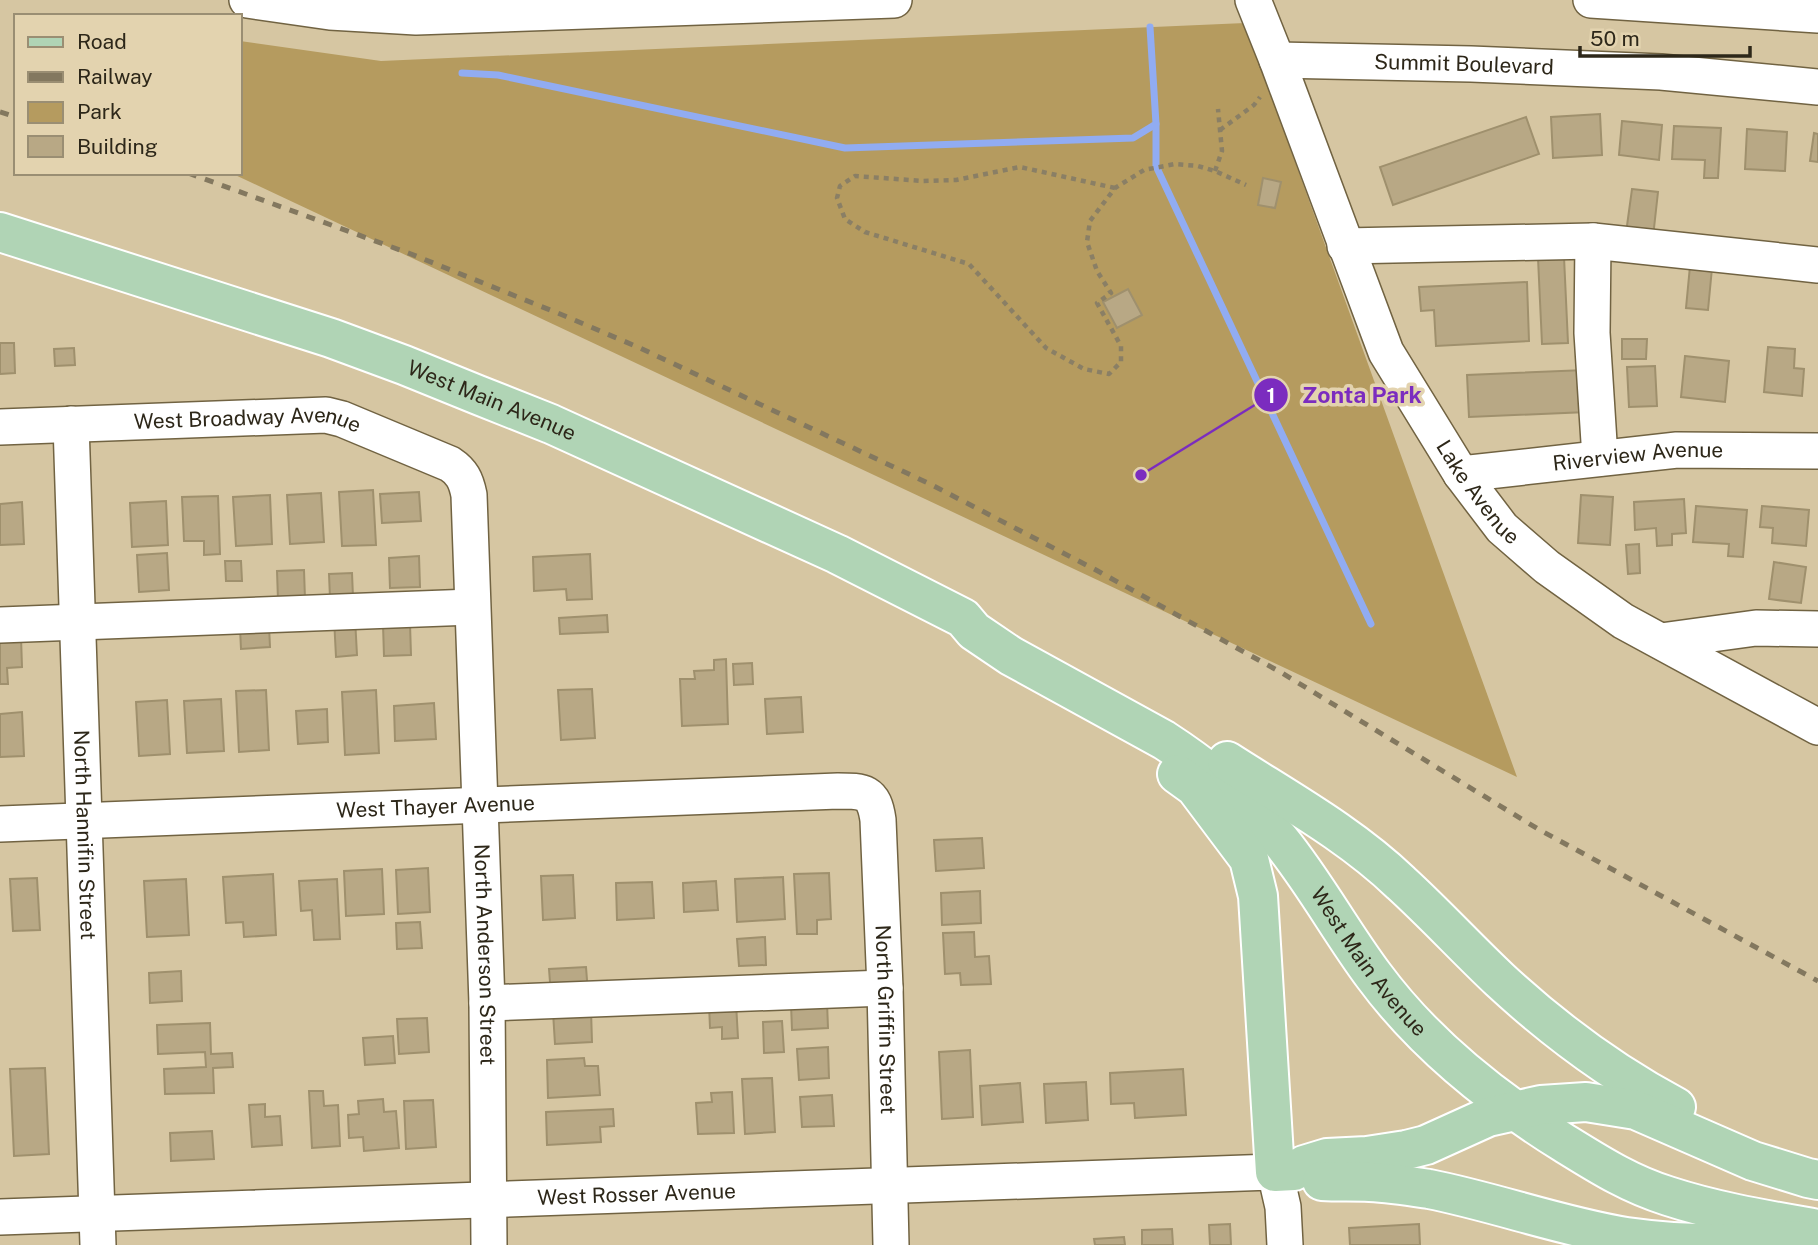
<svg xmlns="http://www.w3.org/2000/svg" width="1818" height="1245" viewBox="0 0 1818 1245" font-family="'Public Sans',sans-serif">
	<rect width="100%" height="100%" fill="#d6c6a2"/>
	<polygon fill="#b59b5f" points="1245,23 1517,777 231,173 240,173 240,41 381,61"/>
	<g fill="none" stroke-linecap="round" stroke-linejoin="round">
		<g stroke="#91acf2" stroke-width="7">
			<polyline points="462,73 498,75 845,148 1133,138 1156,124 1150,27"/>
			<polyline points="1156,124 1156,166 1371,624"/>
		</g>
	</g>
	<g fill="#b8a885" stroke="#9f906d" stroke-width="2">
		<polygon points="1600,114 1602,155 1553,158 1551,117"/>
		<polygon points="1526,117 1539,154 1393,205 1380,167"/>
		<polygon points="1622,121 1662,125 1659,160 1619,155"/>
		<polygon points="1674,126 1721,128 1718,178 1704,178 1705,160 1672,159"/>
		<polygon points="1747,129 1787,132 1785,171 1745,169"/>
		<polygon points="1814,133 1818,134 1818,162 1810,161"/>
		<polygon points="1263,178 1281,182 1275,208 1258,205"/>
		<polygon points="1632,189 1658,192 1653,237 1626,233"/>
		<polygon points="1564,257 1568,343 1542,344 1538,258"/>
		<polygon points="1690,266 1712,268 1708,310 1686,308"/>
		<polygon points="1527,282 1529,341 1436,346 1434,310 1421,311 1419,287"/>
		<polygon points="1128,289 1142,315 1117,328 1103,302"/>
		<polygon points="1622,339 1647,339 1646,359 1622,359"/>
		<polygon points="0,343 14,343 15,373 0,374"/>
		<polygon points="1768,347 1795,349 1794,368 1804,369 1802,396 1764,392"/>
		<polygon points="74,348 75,365 55,366 54,349"/>
		<polygon points="1685,356 1729,361 1725,402 1681,397"/>
		<polygon points="1655,366 1657,406 1629,407 1627,367"/>
		<polygon points="1585,370 1587,412 1469,417 1467,375"/>
		<polygon points="373,490 376,545 342,546 339,492"/>
		<polygon points="419,492 421,521 382,523 380,494"/>
		<polygon points="321,493 324,542 290,544 287,495"/>
		<polygon points="270,495 272,544 236,546 233,497"/>
		<polygon points="1581,495 1613,497 1610,545 1578,543"/>
		<polygon points="218,496 220,554 204,555 204,541 184,541 182,497"/>
		<polygon points="1684,499 1686,533 1672,534 1672,545 1657,546 1656,528 1635,530 1634,502"/>
		<polygon points="166,501 168,545 132,547 130,503"/>
		<polygon points="22,502 24,544 0,545 0,504"/>
		<polygon points="1696,506 1747,510 1743,557 1728,556 1729,544 1693,542"/>
		<polygon points="1762,506 1809,510 1806,546 1772,543 1773,528 1760,527"/>
		<polygon points="1639,544 1640,573 1628,574 1626,545"/>
		<polygon points="167,553 169,590 139,592 137,555"/>
		<polygon points="590,554 592,599 567,600 566,589 534,591 533,557"/>
		<polygon points="419,556 420,587 390,588 389,558"/>
		<polygon points="225,561 241,561 242,581 226,581"/>
		<polygon points="1774,562 1806,567 1801,603 1769,599"/>
		<polygon points="304,570 305,599 278,600 277,571"/>
		<polygon points="352,573 353,597 330,598 329,574"/>
		<polygon points="607,615 608,632 560,634 559,618"/>
		<polygon points="334,618 355,618 357,655 336,657"/>
		<polygon points="410,624 411,655 384,656 383,625"/>
		<polygon points="269,626 270,647 241,649 240,628"/>
		<polygon points="21,637 22,667 7,668 8,684 0,684 0,638"/>
		<polygon points="726,659 728,724 682,726 680,679 695,679 694,671 714,670 714,660"/>
		<polygon points="752,663 753,684 734,685 733,664"/>
		<polygon points="592,689 595,738 561,740 558,690"/>
		<polygon points="266,690 269,750 239,752 236,691"/>
		<polygon points="376,690 379,753 345,755 342,692"/>
		<polygon points="801,697 803,732 767,734 765,699"/>
		<polygon points="221,699 224,751 187,753 184,701"/>
		<polygon points="167,700 170,754 139,756 136,702"/>
		<polygon points="434,703 436,739 395,741 394,706"/>
		<polygon points="327,709 328,742 298,744 296,711"/>
		<polygon points="22,712 24,756 0,757 0,714"/>
		<polygon points="982,838 984,868 936,871 934,840"/>
		<polygon points="428,868 430,912 398,914 396,870"/>
		<polygon points="382,869 384,914 346,916 344,871"/>
		<polygon points="829,873 831,919 817,920 817,934 797,934 794,874"/>
		<polygon points="273,874 276,935 244,937 243,922 226,923 223,877"/>
		<polygon points="573,875 575,918 543,920 541,876"/>
		<polygon points="783,877 785,919 737,922 735,879"/>
		<polygon points="37,878 40,930 13,931 10,879"/>
		<polygon points="186,879 189,935 147,937 144,881"/>
		<polygon points="337,879 340,939 314,940 312,910 301,911 299,881"/>
		<polygon points="716,881 718,910 684,912 683,883"/>
		<polygon points="652,882 654,918 617,920 616,883"/>
		<polygon points="980,891 981,923 942,925 941,893"/>
		<polygon points="420,922 422,948 397,949 396,923"/>
		<polygon points="974,932 975,957 989,956 991,984 961,985 960,973 945,974 943,933"/>
		<polygon points="765,937 766,965 739,966 737,939"/>
		<polygon points="586,967 588,993 551,995 549,969"/>
		<polygon points="181,971 182,1001 150,1003 149,973"/>
		<polygon points="827,1002 828,1028 792,1030 791,1004"/>
		<polygon points="736,1003 738,1038 722,1039 722,1027 710,1028 709,1004"/>
		<polygon points="591,1010 592,1042 555,1044 553,1012"/>
		<polygon points="427,1018 429,1052 399,1054 397,1019"/>
		<polygon points="782,1021 784,1052 764,1053 763,1022"/>
		<polygon points="210,1023 211,1054 232,1053 233,1067 213,1068 214,1093 165,1094 164,1069 206,1067 205,1052 158,1054 157,1025"/>
		<polygon points="393,1036 395,1063 365,1065 363,1038"/>
		<polygon points="828,1047 829,1078 799,1080 797,1049"/>
		<polygon points="970,1050 973,1117 942,1119 939,1052"/>
		<polygon points="584,1058 585,1066 598,1066 600,1095 548,1098 547,1060"/>
		<polygon points="45,1068 49,1154 14,1156 10,1069"/>
		<polygon points="1183,1069 1186,1115 1135,1118 1134,1103 1111,1104 1110,1073"/>
		<polygon points="772,1078 775,1132 745,1134 742,1079"/>
		<polygon points="1086,1082 1088,1120 1046,1123 1044,1084"/>
		<polygon points="1020,1083 1023,1122 982,1125 980,1086"/>
		<polygon points="309,1091 323,1091 324,1106 338,1105 340,1146 312,1148"/>
		<polygon points="732,1092 734,1133 698,1134 696,1103 712,1102 711,1093"/>
		<polygon points="832,1095 834,1126 802,1127 800,1097"/>
		<polygon points="383,1099 384,1112 396,1111 399,1148 364,1151 363,1137 349,1138 348,1115 359,1114 358,1101"/>
		<polygon points="433,1100 436,1147 406,1149 404,1101"/>
		<polygon points="265,1104 265,1117 280,1116 282,1145 252,1147 249,1105"/>
		<polygon points="613,1109 614,1126 600,1127 601,1142 547,1145 546,1112"/>
		<polygon points="212,1131 214,1159 171,1161 170,1133"/>
		<polygon points="1230,1224 1231,1245 1210,1245 1209,1225"/>
		<polygon points="1419,1224 1420,1245 1350,1245 1349,1228"/>
		<polygon points="1172,1229 1173,1245 1142,1245 1142,1230"/>
		<polygon points="1124,1237 1125,1245 1095,1245 1094,1239"/>
	</g>
	<g fill="none" stroke-linecap="round" stroke-linejoin="round">
		<g stroke="#716342" stroke-width="38">
			<g id="minor">
				<polyline points="247,0 330,12 416,17 894,0"/>
				<path id="s1" d="M1253,0L1277,60L1386,352L1461,474L1502,528L1547,567L1623,621L1818,727"/>
				<polyline points="1591,0 1818,15"/>
				<path id="s2" d="M1277,60L1471,64L1661,72L1818,87"/>
				<polyline points="1593,241 1592,333 1600,458"/>
				<polyline points="1345,246 1593,241 1818,265"/>
				<path id="s3" d="M71,424L98,1245"/>
				<path id="s4" d="M0,427L326,415L342,419L450,464C462,472 466,480 469,495L487,1003L489,1245"/>
				<path id="s5" d="M1461,474L1677,450L1818,451"/>
				<polyline points="0,625 472,607"/>
				<polyline points="1661,641 1756,628 1818,629"/>
				<path id="s6" d="M0,824L838,791C864,791 874,791 878,820L885,988L891,1245"/>
				<polyline points="487,1003 885,988"/>
				<path id="s7" d="M0,1217L1275,1172L1283,1207L1285,1245"/>
			</g>
		</g>
		<g stroke="#fff" stroke-width="42">
			<g id="major">
				<path id="s8" d="M0,232L331,338L404,365L478,395L551,424L837,554L963,618L974,631L1011,656L1164,740C1207,768 1248,801 1280,840C1315,883 1341,932 1374,976C1425,1045 1492,1098 1564,1143C1598,1164 1629,1184 1668,1196C1717,1212 1767,1220 1818,1229"/>
				<path d="M1227,761C1286,799 1350,834 1401,883C1435,914 1466,948 1500,980C1553,1029 1612,1073 1676,1107"/>
				<polyline points="1177,774 1195,787 1249,859 1258,896 1275,1172 1294,1171 1304,1165 1327,1158 1367,1156 1406,1150 1426,1145 1488,1117 1541,1105 1586,1102 1636,1110 1753,1161 1808,1178 1818,1180"/>
				<path d="M1322,1181C1338,1182 1354,1181 1370,1182C1390,1183 1409,1186 1429,1189C1495,1202 1559,1226 1626,1237C1682,1245 1741,1245 1797,1240"/>
			</g>
		</g>
		<g stroke="#8a7f65" stroke-width="4.5" stroke-dasharray="5 5" stroke-linecap="butt">
			<polyline points="1220,130 1254,105 1260,97"/>
			<polyline points="1215,171 1222,151 1218,109"/>
			<polyline points="1115,188 1020,167 956,180 923,181 855,176 840,186 837,198 845,219 865,232 969,264 1046,348 1084,369 1109,374 1121,362 1121,346 1097,303 1111,293 1097,271 1087,242 1090,221 1115,188 1144,170 1175,164 1198,166 1215,171 1246,185"/>
		</g>
		<use href="#minor" stroke="#fff" stroke-width="35"/>
		<use href="#major" stroke="#b0d4b5" stroke-width="38"/>
		<g stroke="#83785f" stroke-width="5" stroke-dasharray="9 9" stroke-linecap="butt">
			<polyline points="0,112 16,117"/>
			<polyline points="188,173 411,254 565,316 640,348 930,484 1096,570 1282,673 1538,829 1818,981"/>
		</g>
	</g>
	<g text-anchor="middle" stroke-width="7" stroke-linejoin="round" paint-order="stroke">
		<g font-size="21" fill="#2d2719" stroke="#e3d3af">
			<text dy="7" stroke="none"><textPath href="#s2" startOffset="187">Summit Boulevard</textPath></text>
			<text dy="7" stroke="none"><textPath href="#s8" startOffset="520">West Main Avenue</textPath></text>
			<text dy="7" stroke="none"><textPath href="#s4" startOffset="248">West Broadway Avenue</textPath></text>
			<text dy="7" stroke="none"><textPath href="#s5" startOffset="178">Riverview Avenue</textPath></text>
			<text dy="7" stroke="none"><textPath href="#s1" startOffset="544">Lake Avenue</textPath></text>
			<text dy="7" stroke="none"><textPath href="#s6" startOffset="436">West Thayer Avenue</textPath></text>
			<text dy="7" stroke="none"><textPath href="#s3" startOffset="411">North Hannifin Street</textPath></text>
			<text dy="7" stroke="none"><textPath href="#s4" startOffset="957">North Anderson Street</textPath></text>
			<text dy="7" stroke="none"><textPath href="#s8" startOffset="1580">West Main Avenue</textPath></text>
			<text dy="7" stroke="none"><textPath href="#s6" startOffset="1096">North Griffin Street</textPath></text>
			<text dy="7" stroke="none"><textPath href="#s7" startOffset="637">West Rosser Avenue</textPath></text>
		</g>
	</g>
	<path fill="none" stroke="#7b2cbf" stroke-width="2.5" d="M1141 475L1271 395"/>
	<g fill="#7b2cbf" stroke="#e3d3af" stroke-width="2.5">
		<circle cx="1141" cy="475" r="7"/>
		<circle cx="1271" cy="395" r="18"/>
	</g>
	<g font-size="21" text-anchor="middle" font-weight="bold" fill="#fff">
		<text x="1271" y="403">1</text>
	</g>
	<g font-size="23" text-anchor="middle" font-weight="bold" fill="#7b2cbf" stroke="#e3d3af" stroke-width="7" stroke-linejoin="round" paint-order="stroke">
		<text x="1362" y="403">Zonta Park</text>
	</g>
	<rect x="14" y="14" width="228" height="161" fill="#e3d3af" stroke="#9a8e73" stroke-width="2"/>
	<rect x="28" y="37" width="35" height="10" fill="#b0d4b5" stroke="#9a8e73" stroke-width="2"/>
	<text x="77" y="49" font-size="21" fill="#2d2719">Road</text>
	<rect x="28" y="72" width="35" height="10" fill="#83785f" stroke="#9a8e73" stroke-width="2"/>
	<text x="77" y="84" font-size="21" fill="#2d2719">Railway</text>
	<rect x="28" y="102" width="35" height="21" fill="#b59b5f" stroke="#9a8e73" stroke-width="2"/>
	<text x="77" y="119" font-size="21" fill="#2d2719">Park</text>
	<rect x="28" y="136" width="35" height="21" fill="#b8a885" stroke="#9a8e73" stroke-width="2"/>
	<text x="77" y="154" font-size="21" fill="#2d2719">Building</text>
	<path d="M1580 46v10h170v-10" fill="none" stroke="#2d2719" stroke-width="3.5"/>
	<text x="1590" y="46" font-size="21" fill="#2d2719" stroke="#e3d3af" stroke-width="5" paint-order="stroke">50 m</text>
</svg>
